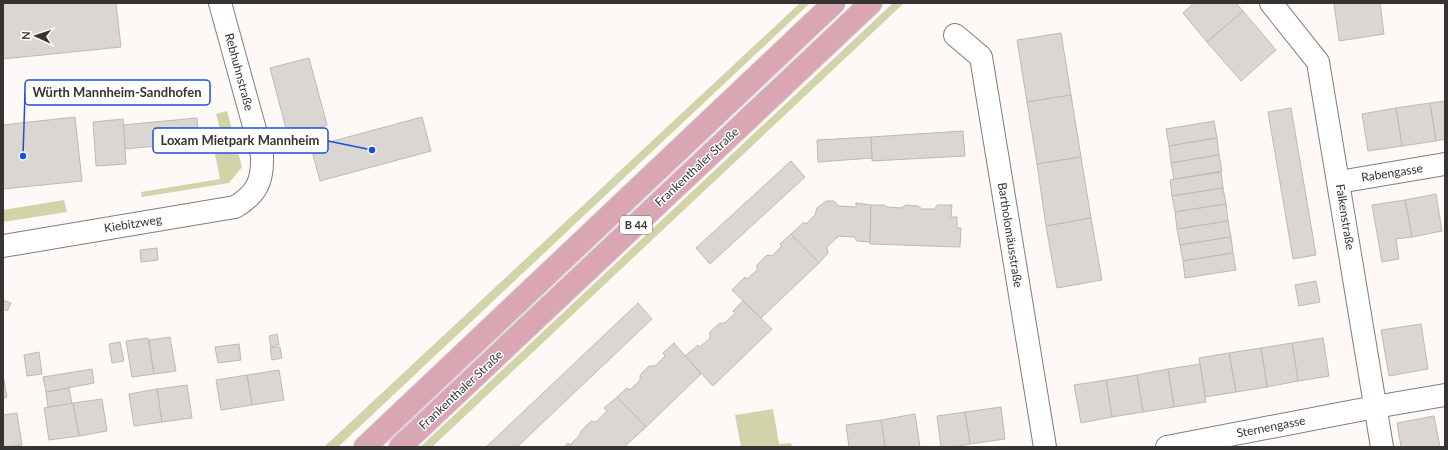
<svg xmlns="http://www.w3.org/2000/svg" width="1448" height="450" viewBox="0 0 1448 450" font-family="Lato,sans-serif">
	<rect width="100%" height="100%" fill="#fef9f6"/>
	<g fill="#d0d4a8">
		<polygon points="800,3 810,3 338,447 324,447"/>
		<polygon points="893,3 904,3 432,447 420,447"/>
		<polygon points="227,111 242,167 229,183 142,197 141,192 220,179 215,154 226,152 216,114"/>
		<polygon points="64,200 67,212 3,222 3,210"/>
		<polygon points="773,409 779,444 791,443 792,447 741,447 735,415"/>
	</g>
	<g fill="#dad7d3" stroke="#bdbab6">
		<polygon points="3,3 116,3 121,47 3,59"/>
		<polygon points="1194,3 1236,3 1243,11 1207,42 1183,13"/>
		<polygon points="1334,3 1380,3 1384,34 1339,41"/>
		<polygon points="1243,11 1276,50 1241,81 1207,42"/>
		<polygon points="1061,33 1071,95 1027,102 1017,40"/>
		<polygon points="309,58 327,125 288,136 270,68"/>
		<polygon points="1071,95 1081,157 1037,164 1027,102"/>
		<polygon points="1445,101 1445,139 1436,141 1430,103"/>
		<polygon points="1430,103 1436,141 1402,146 1396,108"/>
		<polygon points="1291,108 1316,255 1293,259 1268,112"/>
		<polygon points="1396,108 1402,146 1368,151 1362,114"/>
		<polygon points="75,117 82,181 3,189 3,125"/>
		<polygon points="422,117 431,151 320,181 311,147"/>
		<polygon points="197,118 199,142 125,149 123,125"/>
		<polygon points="123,119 126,164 96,166 93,122"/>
		<polygon points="1214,121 1217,138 1169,146 1166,129"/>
		<polygon points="963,131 965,156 872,161 871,137"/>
		<polygon points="871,137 872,158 818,162 817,140"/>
		<polygon points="1217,138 1219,155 1171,163 1169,146"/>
		<polygon points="1219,155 1222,171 1174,179 1171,163"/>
		<polygon points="1081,157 1091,218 1046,226 1037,164"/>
		<polygon points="791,161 805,177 710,264 696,248"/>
		<polygon points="1221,172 1223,188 1172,196 1170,180"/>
		<polygon points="1223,188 1226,204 1175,212 1172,196"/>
		<polygon points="1436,194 1442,231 1412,237 1405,200"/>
		<polygon points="1405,200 1412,237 1396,239 1399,259 1382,262 1372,205"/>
		<polygon points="826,201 834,201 839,206 856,207 856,203 871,205 870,242 857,241 854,237 839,236 827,247 828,253 819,263 791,234 804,222 806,224 815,215 817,208"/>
		<polygon points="1226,204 1228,221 1177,229 1175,212"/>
		<polygon points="871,205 884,205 887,207 901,208 906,205 918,206 922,209 935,209 937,205 952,205 951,217 957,217 957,228 961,228 960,247 870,244"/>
		<polygon points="1091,218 1102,280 1057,288 1046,226"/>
		<polygon points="1228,221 1231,237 1180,245 1177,229"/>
		<polygon points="791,234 819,263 761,318 732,290 745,277 747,279 757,270 757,265 767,255 772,256 782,246 780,244"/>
		<polygon points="1231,237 1233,253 1183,261 1180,245"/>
		<polygon points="157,248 158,260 141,262 140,250"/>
		<polygon points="1233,253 1236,270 1185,278 1183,261"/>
		<polygon points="1316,281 1320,302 1299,306 1295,285"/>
		<polygon points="3,300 11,303 7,311 3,309"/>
		<polygon points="743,301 772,329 713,386 685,356 698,345 700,347 710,338 710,332 720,323 725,323 735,313 733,311"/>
		<polygon points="638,303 652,319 517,447 486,447"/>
		<polygon points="1421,324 1428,369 1389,376 1381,330"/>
		<polygon points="277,334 279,345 271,347 269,336"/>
		<polygon points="170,337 176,371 154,374 149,340"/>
		<polygon points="148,338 154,374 132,377 126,341"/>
		<polygon points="1323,338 1329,376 1298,381 1292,343"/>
		<polygon points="120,342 124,361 112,363 109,344"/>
		<polygon points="674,343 701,374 646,427 617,397 627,388 630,390 640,380 640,375 649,366 655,366 665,356 663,353"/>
		<polygon points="1292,343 1298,381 1267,387 1261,348"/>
		<polygon points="239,344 241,360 218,363 215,347"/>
		<polygon points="280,347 282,358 272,360 270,348"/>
		<polygon points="1261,348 1267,387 1236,392 1229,353"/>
		<polygon points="39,352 42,374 27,376 24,355"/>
		<polygon points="1229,353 1236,392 1205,397 1199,358"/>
		<polygon points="1200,364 1206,402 1174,407 1168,369"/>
		<polygon points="92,369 94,383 46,392 43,377"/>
		<polygon points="1168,369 1174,407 1143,412 1137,375"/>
		<polygon points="279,370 284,400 252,405 247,375"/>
		<polygon points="3,375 7,397 3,398"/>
		<polygon points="247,375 252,405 221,410 216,380"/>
		<polygon points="1137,375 1143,412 1112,417 1106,380"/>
		<polygon points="1106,380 1112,417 1081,423 1074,385"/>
		<polygon points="187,385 192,418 162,422 157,389"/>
		<polygon points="69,388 72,404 48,407 46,392"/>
		<polygon points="157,389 162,422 134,426 129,394"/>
		<polygon points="617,397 646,427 624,447 564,447 568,443 570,445 580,435 581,431 591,421 596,422 607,411 604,408"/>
		<polygon points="102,399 107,431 79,436 73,403"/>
		<polygon points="73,403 79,436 49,440 44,408"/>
		<polygon points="1001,407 1005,439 970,444 965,412"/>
		<polygon points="965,412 970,444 954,447 941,447 937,416"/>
		<polygon points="17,413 22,445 3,447 3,415"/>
		<polygon points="915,414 920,447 885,447 881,420"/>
		<polygon points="1434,416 1440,447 1401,447 1397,423"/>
		<polygon points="881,420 885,447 849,447 846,425"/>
	</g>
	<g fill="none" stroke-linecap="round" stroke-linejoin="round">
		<g stroke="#827d7b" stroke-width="24">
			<g id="street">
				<polyline points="1271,3 1318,62 1382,447"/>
				<polyline points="955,35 981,57 1045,447"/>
				<polyline points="1339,182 1445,164"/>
				<path d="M3,246L235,207C257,194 263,181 262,155L220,3"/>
				<polyline points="1167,447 1375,407 1445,395"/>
			</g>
		</g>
		<g stroke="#d7d6d6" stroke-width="24">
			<g id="primary">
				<polyline points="365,447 834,3"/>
				<polyline points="400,447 871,3"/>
			</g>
		</g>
		<use href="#street" stroke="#fff" stroke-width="22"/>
		<use href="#primary" stroke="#daa6b3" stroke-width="22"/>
	</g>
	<g text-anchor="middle" stroke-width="3" stroke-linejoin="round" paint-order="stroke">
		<rect fill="#fff" stroke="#727170" stroke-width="1" x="620" y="216" width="32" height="18" rx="3"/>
		<g font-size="11" font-weight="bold" fill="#363433">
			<text x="636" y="229">B 44</text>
		</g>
		<g font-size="12" fill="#363433" stroke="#fff">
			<text transform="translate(239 72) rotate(75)" y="4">Rebhuhnstraße</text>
			<text transform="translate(697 167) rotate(-43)" y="4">Frankenthaler Straße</text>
			<text transform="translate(1392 173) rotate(-9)" y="4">Rabengasse</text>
			<text transform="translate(1345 217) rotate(81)" y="4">Falkenstraße</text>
			<text transform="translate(133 224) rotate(-9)" y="4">Kiebitzweg</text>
			<text transform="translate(1010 235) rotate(81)" y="4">Bartholomäusstraße</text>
			<text transform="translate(461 390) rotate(-43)" y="4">Frankenthaler Straße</text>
			<text transform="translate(1271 427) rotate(-11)" y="4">Sternengasse</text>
		</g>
	</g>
	<path fill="none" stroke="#1d4ed8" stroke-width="1.5" d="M23 156L25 93M372 150L328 141"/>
	<g fill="#1d4ed8" stroke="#fff" stroke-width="1.5">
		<circle cx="23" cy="156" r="4"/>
		<circle cx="372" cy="150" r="4"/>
	</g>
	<g fill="#fff" stroke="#1d4ed8" stroke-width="1.5">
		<rect x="25" y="80" width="185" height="25" rx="4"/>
		<rect x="153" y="128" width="175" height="25" rx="4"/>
	</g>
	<g font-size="13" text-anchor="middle" font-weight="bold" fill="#363433">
		<text x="117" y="97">Würth Mannheim-Sandhofen</text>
		<text x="240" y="145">Loxam Mietpark Mannheim</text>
	</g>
	<rect width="1448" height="450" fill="none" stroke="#363433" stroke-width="8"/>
	<g transform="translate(36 36) rotate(273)" stroke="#ffffff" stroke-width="3" paint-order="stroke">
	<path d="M0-3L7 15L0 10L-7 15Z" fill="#363433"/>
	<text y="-6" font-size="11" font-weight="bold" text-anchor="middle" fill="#363433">N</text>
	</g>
</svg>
